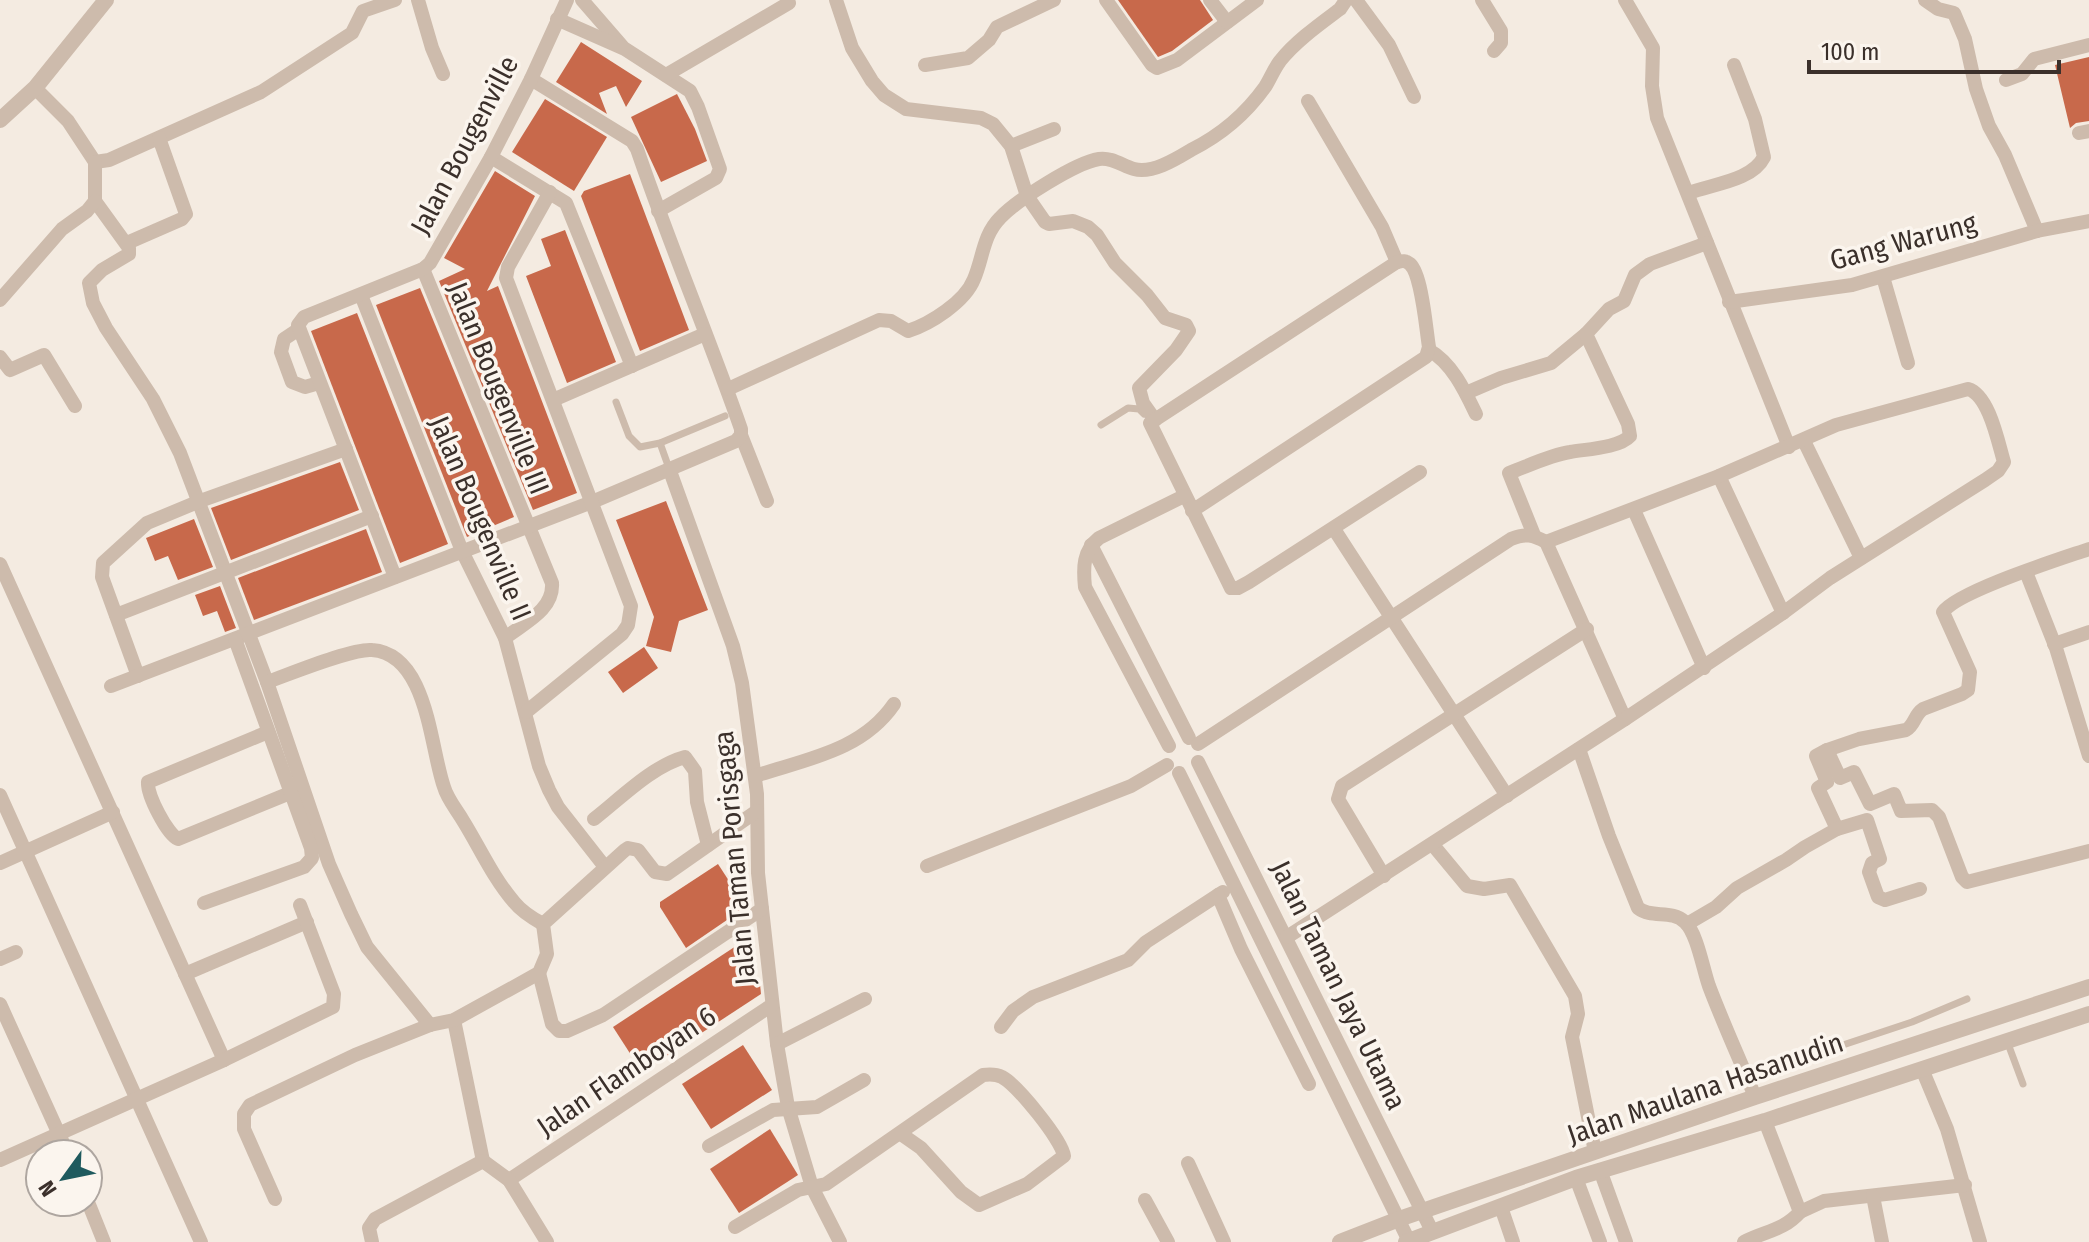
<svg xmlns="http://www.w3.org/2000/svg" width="2089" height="1242" viewBox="0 0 2089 1242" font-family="'Fira Sans Condensed',sans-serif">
	<rect width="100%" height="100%" fill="#f4ebe1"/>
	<g fill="#c8694b">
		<polygon points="1118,0 1200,0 1213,20 1172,51 1158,57"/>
		<polygon points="581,42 642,81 626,107 616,86 599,93 607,114 556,82"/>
		<polygon points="2089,57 2089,121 2076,123 2070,128 2055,65"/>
		<polygon points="677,94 695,129 707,161 661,182 631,117"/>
		<polygon points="545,99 607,137 574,191 512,152"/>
		<polygon points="495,171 535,196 487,291 498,286 577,493 533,510 439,281 465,269 444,258"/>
		<polygon points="630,174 689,330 640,351 581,196 584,191"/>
		<polygon points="565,230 616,362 567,383 526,276 551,266 541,239"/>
		<polygon points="420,288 514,517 467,537 376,305"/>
		<polygon points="357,313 448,544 400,563 311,331"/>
		<polygon points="340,462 359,510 231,560 211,508"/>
		<polygon points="666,501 708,610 679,621 671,652 646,646 654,617 616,520"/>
		<polygon points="194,519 213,567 178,580 168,556 155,561 146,538"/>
		<polygon points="366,529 382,572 254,620 238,578"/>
		<polygon points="220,586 236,628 225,632 217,611 203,616 195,595"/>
		<polygon points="644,647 658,668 623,693 608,672"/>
		<polygon points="718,864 746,907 686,948 660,907 660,902"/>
		<polygon points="736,946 760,984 761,994 642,1072 613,1027"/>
		<polygon points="743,1045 772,1090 711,1129 682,1084"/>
		<polygon points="770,1129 798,1175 739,1213 710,1169"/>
	</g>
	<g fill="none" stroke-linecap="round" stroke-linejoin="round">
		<g stroke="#cdbbac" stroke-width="7">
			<polyline points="616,402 629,436 640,447 660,443 725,416"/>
			<polyline points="1101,425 1128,408 1139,409 1144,414"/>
			<polyline points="660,443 670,471"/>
			<polyline points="2007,1041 2023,1084"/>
			<polyline points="1747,1077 1912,1022 1967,999"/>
		</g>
		<g stroke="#cdbbac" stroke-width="14">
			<polyline points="418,0 432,48 443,74"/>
			<polyline points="582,0 622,46"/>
			<polyline points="836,0 852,48 872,81 884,95 906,109 981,118 993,124 1011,146 1027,196 1045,222 1049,224 1073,221 1088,227 1097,235 1115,263 1147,295 1165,318 1186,325 1189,331 1176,350 1139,388 1143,403 1155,420"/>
			<polyline points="1106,0 1152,65 1157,68 1177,60 1257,0"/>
			<polyline points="1210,0 1227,22"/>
			<polyline points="1356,0 1389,45 1414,97"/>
			<polyline points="1482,0 1501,31 1501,43 1494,51"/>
			<polyline points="1625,0 1653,48 1652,86 1657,118 1789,447"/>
			<polyline points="1925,0 1938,9 1954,13 1965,39 1976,89 1989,126 2005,155 2037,231"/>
			<polyline points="557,19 625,49 690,91 698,107 720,169 716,178 658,211"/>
			<polyline points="925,65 968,58 989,40 997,27 1054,0"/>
			<polyline points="666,75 789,3"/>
			<path d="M531,79L632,141L637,149C669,243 708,335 741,429V435L767,501"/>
			<polyline points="2006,80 2022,74 2034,59 2089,45"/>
			<polyline points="35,88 68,121 95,162 109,160 261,92 352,33 363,11 395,0"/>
			<polyline points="1308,101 1382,227 1397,262"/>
			<polyline points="2079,133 2089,131"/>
			<polyline points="1011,146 1054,129"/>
			<polyline points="491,157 566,203 632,366"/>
			<polyline points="95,162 95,201 129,248 129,254 102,270 89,283 93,303 106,328 153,399 180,453 267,682 329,864 351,914 367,947 430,1025"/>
			<path d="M1689,193C1712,184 1752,181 1764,157L1755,119L1734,65"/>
			<polyline points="127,243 182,219 186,214 159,138"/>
			<path d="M423,269L552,583C554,610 524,623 505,638"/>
			<polyline points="1883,277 1908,363"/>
			<polyline points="361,295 462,551 505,638 539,766 549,790 558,807 605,867"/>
			<polyline points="0,300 62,229 87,211 95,201"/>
			<polyline points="1729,302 1852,285 2037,231 2089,221"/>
			<polyline points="299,329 284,339 281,352 292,382 305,387 319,383"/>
			<path d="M1429,350C1452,363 1465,391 1476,414"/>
			<polyline points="0,357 10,370 44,355 75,406"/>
			<path d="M728,389L879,320L891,321L908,331C930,324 965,302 974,279C983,258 983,235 1000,218C1017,200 1075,163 1099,159C1112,157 1123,166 1134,169C1152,174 1176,159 1191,150C1221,135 1245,115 1265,87C1270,79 1274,69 1280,61C1296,41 1320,24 1340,9L1346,0"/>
			<polyline points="1466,393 1501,378 1551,363 1586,334"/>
			<polyline points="553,400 705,334"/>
			<polyline points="1804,441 1861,558"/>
			<polyline points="670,471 733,646 742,683 757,794 758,873 777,1044 788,1107 812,1187 840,1242"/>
			<polyline points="1719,476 1783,613"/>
			<polyline points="1634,510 1704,668"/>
			<path d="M1192,511L1426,357L1429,347C1426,329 1422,275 1410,264C1405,260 1402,261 1397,262L1150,423L1228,582L1231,588H1238L1249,582L1420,472"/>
			<polyline points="1334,529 1507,796"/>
			<path d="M1534,535L1509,473C1528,466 1550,455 1570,452C1587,449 1619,448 1630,436L1628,424L1586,334L1609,309L1624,301L1635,275L1650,264L1707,243"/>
			<polyline points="1091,545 1189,738"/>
			<path d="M2089,549C2060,559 1958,591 1943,612L1970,672L1968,690L1962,694L1923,709C1914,715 1915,725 1906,730L1859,739L1827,750L1840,778L1854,772L1870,804L1894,794L1901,811L1932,810L1939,817L1962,877L1967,882L2089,851"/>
			<polyline points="0,564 224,1060"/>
			<polyline points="2026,572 2056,648 2089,756"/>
			<polyline points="395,577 298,325 304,317 423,269 430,263 491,157 531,79 567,0"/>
			<polyline points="116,615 372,516"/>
			<polyline points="2054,644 2089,632"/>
			<polyline points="138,676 102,577 103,563 147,523 200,501 346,449"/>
			<path d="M267,682C290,674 352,648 372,650C428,654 430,748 444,787C447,798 456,809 462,819C479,846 493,878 514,902C522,912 532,918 543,924"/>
			<polyline points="111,686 592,502 736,441 741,435"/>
			<polyline points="526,712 622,634 628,625 631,606 506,278 508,267 550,192"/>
			<path d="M268,732L148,782C147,795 167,834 178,839L290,793"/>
			<path d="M1198,744L1511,539C1526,533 1533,535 1546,542L1625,719"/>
			<path d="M1169,746L1085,587C1083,567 1083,551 1099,538L1184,496"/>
			<path d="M1579,749L1609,836L1638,908C1652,919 1671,909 1685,922C1697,933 1703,969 1709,986C1723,1023 1740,1060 1755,1097"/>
			<polyline points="1827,750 1816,756 1827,782 1818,788 1837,829"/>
			<polyline points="1198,762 1432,1231"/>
			<polyline points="1179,773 1409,1241"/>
			<path d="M755,776C806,759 862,751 894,704"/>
			<polyline points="0,795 201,1242"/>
			<path d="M594,819C621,798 652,766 685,757L695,771L697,802L708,845"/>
			<polyline points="1433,845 1467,886 1484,889 1510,885 1575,996 1578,1014 1572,1037 1595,1152"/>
			<polyline points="0,863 113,812"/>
			<polyline points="927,866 1131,786 1167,765"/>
			<polyline points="1384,876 1338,799 1342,786 1587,629"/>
			<polyline points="1223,892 1218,895 1241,949 1309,1084"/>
			<polyline points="204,903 304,867 312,858 311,848 235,639"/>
			<polyline points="1687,924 1716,907 1737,888 1786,860 1805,847 1837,829 1867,820 1880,859 1872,863 1869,872 1878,897 1885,900 1920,889"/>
			<path d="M1287,937L1625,719L1783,613L1830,578L1985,480L1998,471L2004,462C1998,442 1989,395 1968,389L1836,425L1719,476L1546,542"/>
			<polyline points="0,959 16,952"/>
			<polyline points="539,973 552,1024 559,1031 567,1031 603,1015 762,909"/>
			<polyline points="185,974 307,922"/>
			<polyline points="0,1004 68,1154"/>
			<polyline points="454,1020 483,1161"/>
			<polyline points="1001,1027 1013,1011 1033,997 1128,960 1146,942 1218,895"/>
			<polyline points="777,1044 865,999"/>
			<polyline points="1922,1069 1947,1129 1980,1242"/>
			<polyline points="1765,1121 1800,1212 1824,1201 1965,1185"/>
			<polyline points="709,1146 773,1110 817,1107 864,1080"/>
			<polyline points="0,1160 224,1060 333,1007 334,994 300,905"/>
			<polyline points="1188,1163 1224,1242"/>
			<polyline points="1600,1170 1626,1242"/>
			<polyline points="1576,1178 1600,1242"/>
			<polyline points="509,1180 772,1005"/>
			<polyline points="1873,1196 1882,1242"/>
			<polyline points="275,1199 244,1129 244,1114 250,1105 355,1055 430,1025 454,1020 539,973 547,954 543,924 625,850 628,848 638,850 655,872 667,874 757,811"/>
			<polyline points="1145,1200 1168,1242"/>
			<polyline points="88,1202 104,1242"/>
			<polyline points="1501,1207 1513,1242"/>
			<path d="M735,1227L798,1190L826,1184L983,1075C990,1074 996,1074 1002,1077C1017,1085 1062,1140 1064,1156L1027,1184L979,1205L961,1192L921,1148L901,1134"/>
			<polyline points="372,1242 369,1228 375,1219 483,1161 509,1180 547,1242"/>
			<path d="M1744,1242C1765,1231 1783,1231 1800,1212"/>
		</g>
		<g stroke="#cdbbac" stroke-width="16">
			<polyline points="0,120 35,88 106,0"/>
			<polyline points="1340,1242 1399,1219 1755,1097 2089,987"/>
			<polyline points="1406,1242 1576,1178 1765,1121 2089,1014"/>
		</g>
	</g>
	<g text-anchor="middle" stroke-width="7" stroke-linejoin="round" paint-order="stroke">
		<g font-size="28" fill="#3b302b" stroke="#fbf5ee">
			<text transform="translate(464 145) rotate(-62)" y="10">Jalan Bougenville</text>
			<text transform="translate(1903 241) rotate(-15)" y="10">Gang Warung</text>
			<text transform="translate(499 388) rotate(68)" y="10">Jalan Bougenville III</text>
			<text transform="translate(481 518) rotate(67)" y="10">Jalan Bougenville II</text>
			<text transform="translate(734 858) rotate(-95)" y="10">Jalan Taman Porisgaga</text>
			<text transform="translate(1339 985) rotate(64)" y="10">Jalan Taman Jaya Utama</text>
			<text transform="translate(626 1071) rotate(-34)" y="10">Jalan Flamboyan 6</text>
			<text transform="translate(1705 1088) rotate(-19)" y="10">Jalan Maulana Hasanudin</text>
		</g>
	</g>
	<g transform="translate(64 1178) rotate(237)"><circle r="38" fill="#fbf5ee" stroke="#aea6a0" stroke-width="2"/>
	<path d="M0-6L14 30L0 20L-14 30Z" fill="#1f5a5e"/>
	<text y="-12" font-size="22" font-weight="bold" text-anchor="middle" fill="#3b302b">N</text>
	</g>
	<path d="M1809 60v12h250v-12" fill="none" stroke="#3b302b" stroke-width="4"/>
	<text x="1821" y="60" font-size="24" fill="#3b302b" stroke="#fbf5ee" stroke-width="6" paint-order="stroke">100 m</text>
</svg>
